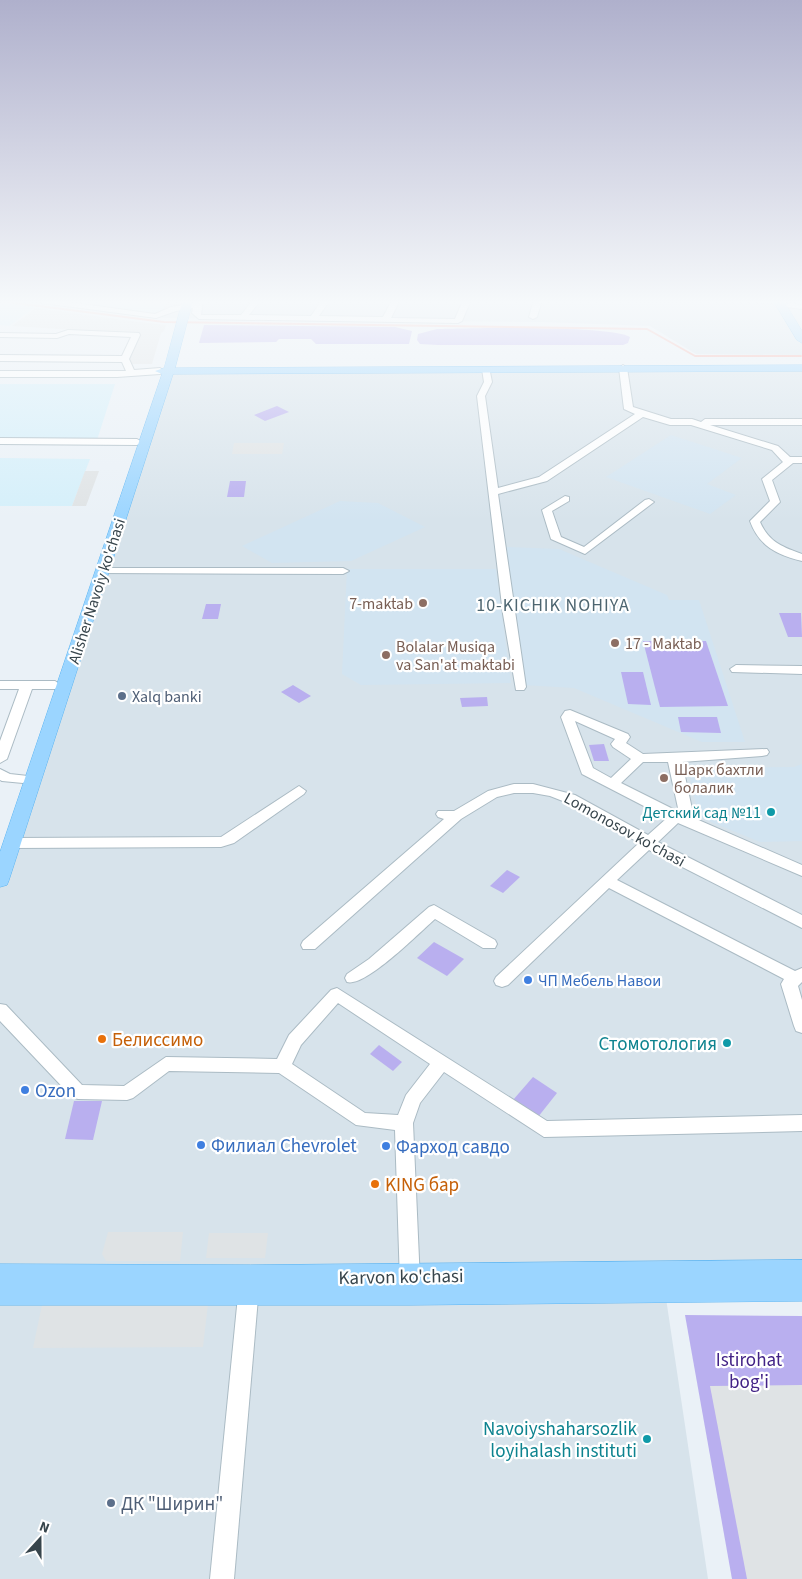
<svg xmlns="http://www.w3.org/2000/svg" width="802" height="1579" viewBox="0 0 802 1579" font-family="'Source Sans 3',sans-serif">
	<rect width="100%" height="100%" fill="#eaf1f7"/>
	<g fill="#d7e3eb">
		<polygon points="34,300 802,300 802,355 696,354 650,326 542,322 164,318"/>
		<polygon points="802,369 802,1284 664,1285 708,1579 0,1579 0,878 167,370"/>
	</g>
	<g fill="#d4effa">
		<polygon points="45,300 166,300 162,314 157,315"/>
		<polygon points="0,303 35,307 9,326 0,325"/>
		<polygon points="0,384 115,384 97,440 0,440"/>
		<polygon points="0,458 90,459 72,506 0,506"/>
	</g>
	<g fill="#d2e4f1">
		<polygon points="671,435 742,458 707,484 736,495 710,514 606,477"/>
		<polygon points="340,501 378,503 425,527 351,561 272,563 242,546"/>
		<polygon points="505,547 559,549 667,595 669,600 699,600 745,742 702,742 574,688 523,685"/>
		<polygon points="347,569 496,569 511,683 361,685 342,674"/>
		<polygon points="802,764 802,841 760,842 699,817 688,768 794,767"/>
	</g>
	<g fill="#b9afef">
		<polygon points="204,325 395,327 412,331 409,344 316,344 311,339 279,339 276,342 199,343"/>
		<path d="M437,329C468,328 611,325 630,337L628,343L623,345H438L420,344L417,340L418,334Z"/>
		<polygon points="277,406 289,412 265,421 254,415"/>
		<polygon points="230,481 246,481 244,497 227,497"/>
		<polygon points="206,604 221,604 218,619 202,619"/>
		<polygon points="779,613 801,613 802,637 788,637"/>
		<polygon points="643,641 706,641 728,706 660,707"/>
		<polygon points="621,672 643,672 651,705 628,704"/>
		<polygon points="293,685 311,696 299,703 281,692"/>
		<polygon points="487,697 488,706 462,707 460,698"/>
		<polygon points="678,717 717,717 721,733 681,732"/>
		<polygon points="604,744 609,761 594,761 589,745"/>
		<polygon points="507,870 520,877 503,893 490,886"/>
		<polygon points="434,942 464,959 447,976 417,958"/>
		<polygon points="379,1045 402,1062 393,1071 370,1054"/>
		<polygon points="533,1077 557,1093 538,1117 513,1100"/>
		<polygon points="74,1101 102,1101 93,1140 65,1139"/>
		<polygon points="685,1315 802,1316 802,1579 732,1579"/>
	</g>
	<g fill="#dfe3e5">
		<polygon points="36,308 131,321 166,325 164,331 161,333 152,364 132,364 128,363 129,359 139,334 12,326"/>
		<polygon points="234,443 284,443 282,454 232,454"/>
		<polygon points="85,471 99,471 86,506 72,506"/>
		<polygon points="108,1232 183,1232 180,1261 106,1261 102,1254"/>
		<polygon points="209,1233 268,1233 265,1258 206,1258"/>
		<polygon points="208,1304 203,1347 33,1348 42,1305"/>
		<polygon points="802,1385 802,1579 747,1579 710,1386"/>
	</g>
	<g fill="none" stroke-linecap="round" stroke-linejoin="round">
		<polyline stroke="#f9aba1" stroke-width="2" points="0,301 164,322 647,329 695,356 801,356"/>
		<g stroke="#abbbc4" stroke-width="2">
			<g id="minor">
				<polygon points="31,300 53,300 155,314 171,307 194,303 195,300 203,300 201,315 241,315 253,300 261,300 249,315 311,316 322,300 330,300 319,316 383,317 392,300 400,300 391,318 455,319 463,300 471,300 462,321 458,323 199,319 192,313 193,308 176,311 156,318 35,302"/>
				<polygon points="534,300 542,300 537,317 533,319 529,317"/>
				<polygon points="630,300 789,300 790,301 786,303 634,302"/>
				<polygon points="789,303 802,305 802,309 786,307 785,305"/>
				<polygon points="68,330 139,333 140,335 129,359 134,370 160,368 164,371 160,374 117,377 0,377 0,371 126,371 122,362 0,361 0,355 122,356 131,337 69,334 57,338 0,337 0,333 56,334"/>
				<path d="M623,365L627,368L633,407L671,419H692L701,422L705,419H802V425H710L778,446L790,457H802V463H793L772,480L780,502L760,522C769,542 782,547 802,554V561C777,555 759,546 750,521L770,501L762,479L783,462L772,450L691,425H670L643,417L547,481L498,494L526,687L524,690H516L503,614L477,396L484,382L482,369L489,367L492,382L485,396L498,488L539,477L635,414L624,409L619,368Z"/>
				<polygon points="0,438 137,439 142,442 137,445 0,444"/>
				<polygon points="565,496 569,497 569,501 552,511 561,537 584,547 645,500 649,499 654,502 585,554 551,539 542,510"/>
				<polygon points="103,568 343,568 349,571 343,574 99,573 99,569"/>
				<polygon points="736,665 802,666 802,674 732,672 730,669"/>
				<polygon points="0,681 55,681 61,685 55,689 32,689 7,759 0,763 0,741 19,689 0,689"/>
				<path d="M570,710L628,734L630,737L626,743L643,754L767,749L769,752L767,755L762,756L682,762L692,809L687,815L802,865V876L678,823L658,842L802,915V928L649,850L617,880L795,971L802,968V982L798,986L802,1000V1033L796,1031L794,1026L781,984L784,979L609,888L508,985L502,987L496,985L494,981L496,977L639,843L583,809L550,796L533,793H514L497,797L461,819L315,949H303L301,945L303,941L444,819L438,817L436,814L438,811H454L488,791L514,784H533L575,795L648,835L667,818L582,774L561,717L565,711ZM575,721L615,739L611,744L613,747L631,759L611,778L593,768ZM643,762H668L678,808L675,810L621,783Z"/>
				<polygon points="0,769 10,774 28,776 30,779 23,783 2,781 0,780"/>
				<polygon points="299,786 306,791 304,794 234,843 221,847 12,848 5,843 12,838 221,837"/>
				<path d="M434,905L495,940L497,944L495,948H483L435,919C420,932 365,988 347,982L345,978L347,974L369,959L429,907Z"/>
				<path d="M337,988L547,1121L802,1115V1131L544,1137L444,1072L420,1103L413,1123L420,1282L417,1289L410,1291L403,1289L400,1282L395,1130L356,1125L279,1073L169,1071L133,1098L127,1100L78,1099L72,1097L0,1021V1004L6,1005L82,1085L124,1086L166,1057L277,1059L289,1035L331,990ZM338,1003L430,1064L406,1095L398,1115L365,1113L292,1064L301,1045Z"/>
				<polygon points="249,1277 256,1279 259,1286 234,1579 210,1579 239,1286 242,1279"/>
			</g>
		</g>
		<g stroke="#5db5f2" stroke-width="1">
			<g id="major">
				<polygon points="183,300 193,300 175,368 802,365 802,371 173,374 9,880 7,885 0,887 0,852 162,374 155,371 164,368"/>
				<polygon points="773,300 783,300 802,331 802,343 797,340"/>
				<polygon points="802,1260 802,1301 410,1305 0,1305 0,1264 250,1265"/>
			</g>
		</g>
		<use href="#minor" fill="#fff" fill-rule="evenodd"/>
		<use href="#major" fill="#9bd5ff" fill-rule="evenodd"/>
	</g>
	<linearGradient id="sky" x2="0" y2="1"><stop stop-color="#afb0cc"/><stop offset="0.58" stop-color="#f6f9fb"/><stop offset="1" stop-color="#f6f9fb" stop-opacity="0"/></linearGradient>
	<rect width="802" height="521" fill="url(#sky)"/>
	<g fill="#8d6e63" stroke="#fff" stroke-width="2">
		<circle cx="423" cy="603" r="5"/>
		<circle cx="615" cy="643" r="5"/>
		<circle cx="386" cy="655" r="5"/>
		<circle cx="664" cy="778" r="5"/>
	</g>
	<g fill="#5c6f8a" stroke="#fff" stroke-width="2">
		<circle cx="122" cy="696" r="5"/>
		<circle cx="111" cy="1503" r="5"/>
	</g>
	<g fill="#0f9aa8" stroke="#fff" stroke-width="2">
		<circle cx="771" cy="812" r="5"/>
		<circle cx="727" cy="1043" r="5"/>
		<circle cx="647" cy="1439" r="5"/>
	</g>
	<g fill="#3f7fe0" stroke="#fff" stroke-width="2">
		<circle cx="528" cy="980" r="5"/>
		<circle cx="25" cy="1090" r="5"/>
		<circle cx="201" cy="1145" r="5"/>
		<circle cx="386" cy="1146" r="5"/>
	</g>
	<g fill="#e8710a" stroke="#fff" stroke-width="2">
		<circle cx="102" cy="1039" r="5"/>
		<circle cx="375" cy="1184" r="5"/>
	</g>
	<g text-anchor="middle" stroke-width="4.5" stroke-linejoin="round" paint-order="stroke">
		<g font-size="16" fill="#37454c" stroke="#fff">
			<text transform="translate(96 591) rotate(-72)" y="6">Alisher Navoiy ko'chasi</text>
			<text transform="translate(625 829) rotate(29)" y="6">Lomonosov ko'chasi</text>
		</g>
		<g font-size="16" fill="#785e54" stroke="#fff" text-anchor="start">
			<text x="413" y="609" text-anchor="end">7-maktab</text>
			<text x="625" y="649">17 - Maktab</text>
			<text x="396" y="652">Bolalar Musiqa<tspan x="396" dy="18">va San'at maktabi</tspan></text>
			<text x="674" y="775">Шарк бахтли<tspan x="674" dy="18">болалик</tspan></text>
		</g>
		<g font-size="16" fill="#4e5e75" stroke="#fff" text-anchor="start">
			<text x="132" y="702">Xalq banki</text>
		</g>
		<g font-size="16" fill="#0d838f" stroke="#fff" text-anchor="end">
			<text x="761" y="818">Детский сад №11</text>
		</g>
		<g font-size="16" fill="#366cbe" stroke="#fff" text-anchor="start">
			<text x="538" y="986">ЧП Мебель Навои</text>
		</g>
		<g font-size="18" letter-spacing="1" fill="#4d6570" stroke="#fff">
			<text x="553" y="611">10-KICHIK NOHIYA</text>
		</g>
		<g font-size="19" fill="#c56008" stroke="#fff" text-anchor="start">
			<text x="112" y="1046">Белиссимо</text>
			<text x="385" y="1191">KING бар</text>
		</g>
		<g font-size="19" fill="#0d838f" stroke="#fff" text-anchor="end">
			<text x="717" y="1050">Стомотология</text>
			<text x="637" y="1435">Navoiyshaharsozlik<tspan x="637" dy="22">loyihalash instituti</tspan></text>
		</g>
		<g font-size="19" fill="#366cbe" stroke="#fff" text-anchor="start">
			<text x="35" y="1097">Ozon</text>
			<text x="211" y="1152">Филиал Chevrolet</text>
			<text x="396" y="1153">Фарход савдо</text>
		</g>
		<g font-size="19" fill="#37454c" stroke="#fff">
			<text transform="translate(401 1276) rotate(-1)" y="7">Karvon ko'chasi</text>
		</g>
		<g font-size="19" fill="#422286" stroke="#fff">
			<text x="749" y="1366">Istirohat<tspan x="749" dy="22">bog'i</tspan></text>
		</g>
		<g font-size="19" fill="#4e5e75" stroke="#fff" text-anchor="start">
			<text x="121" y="1510">ДК "Ширин"</text>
		</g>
	</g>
	<g transform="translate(40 1539) rotate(21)" stroke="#ffffff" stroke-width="4" paint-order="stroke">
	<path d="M0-4L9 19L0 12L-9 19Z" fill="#37454c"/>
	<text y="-8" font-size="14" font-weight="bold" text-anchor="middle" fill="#37454c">N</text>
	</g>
</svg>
